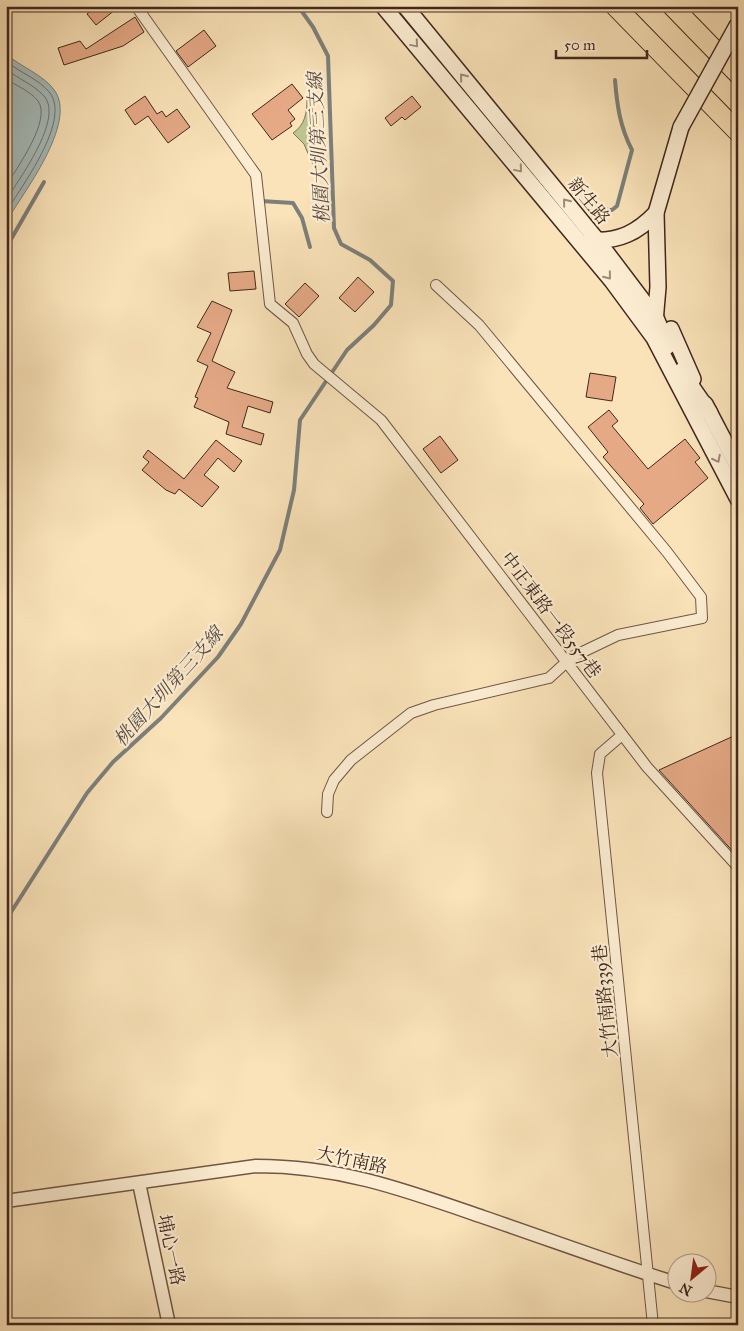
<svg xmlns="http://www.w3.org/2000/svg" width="744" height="1331" viewBox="0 0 744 1331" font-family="'IM FELL Great Primer','Noto Serif TC',serif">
	<rect width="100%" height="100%" fill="#fae3b9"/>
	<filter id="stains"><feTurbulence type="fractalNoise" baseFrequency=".004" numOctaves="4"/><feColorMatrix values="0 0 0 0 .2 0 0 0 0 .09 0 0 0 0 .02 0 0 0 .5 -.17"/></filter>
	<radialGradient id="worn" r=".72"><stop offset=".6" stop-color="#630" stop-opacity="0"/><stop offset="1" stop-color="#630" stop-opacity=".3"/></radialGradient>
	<path fill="#bcc491" stroke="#7e7658" d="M307,99L311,101L318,158L316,166L312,163L304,144L293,133C305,125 307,113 307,99Z"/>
	<path fill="#a4bbbb" stroke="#7c807c" d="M6,54C21,67 44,75 55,91C77,124 23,193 6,222Z"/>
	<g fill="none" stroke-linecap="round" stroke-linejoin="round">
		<g stroke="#72726c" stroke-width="1">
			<path d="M6,61C20,73 39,79 50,93C71,121 21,187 6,212"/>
			<path d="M6,69C18,79 33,84 44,96C64,119 19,179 6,200"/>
			<path d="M6,79C17,86 30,91 38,101C52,120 16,169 6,186"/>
		</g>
		<g stroke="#7c807c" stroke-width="4">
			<path d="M590,200L608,210H612L617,206L632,150C620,127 617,105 615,80"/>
			<polyline points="261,201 293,203 302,218 310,247"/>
			<polyline points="6,248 44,182"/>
			<polyline points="6,920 87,793 113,762 161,718 218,657 241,624 280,550 294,490 300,420 347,350 374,325 391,305 393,281 370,260 341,244 334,228 328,56 313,27 298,6"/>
		</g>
	</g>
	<g fill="#e5a986" stroke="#40281e">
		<polygon points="97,6 120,6 96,25 87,14"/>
		<polygon points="135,17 144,32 123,46 64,65 58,48 80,41 86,49"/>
		<polygon points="204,30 216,46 188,67 176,51"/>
		<polygon points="292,84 303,98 288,110 295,119 290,123 292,126 272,140 252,114"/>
		<polygon points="145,96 157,114 162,111 166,117 177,109 190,127 168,143 148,116 135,125 125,110"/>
		<polygon points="412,96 421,107 405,120 402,117 391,126 385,118"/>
		<polygon points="254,271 256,289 230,291 228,273"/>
		<polygon points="358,277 374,292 355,312 339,298"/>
		<polygon points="305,283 319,296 299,317 285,304"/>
		<polygon points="212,301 232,310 212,361 235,372 227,388 273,402 270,413 248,406 242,427 264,434 261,445 226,434 229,422 194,407 198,398 195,397 208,366 197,361 211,333 197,327"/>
		<polygon points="590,373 616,377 612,401 586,397"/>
		<polygon points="609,410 618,421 612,426 648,469 685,439 700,458 695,462 708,478 653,524 640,508 644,504 603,457 608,452 588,427"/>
		<polygon points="440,436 458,460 441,473 423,449"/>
		<polygon points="216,440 242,461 234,472 218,458 204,475 219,487 202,507 179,489 175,494 166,490 142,470 149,462 143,457 148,450 184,479"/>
		<polygon points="738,734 738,857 659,770"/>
	</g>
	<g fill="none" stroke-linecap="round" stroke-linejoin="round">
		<g stroke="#6e5745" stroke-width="12">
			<g id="minor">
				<polyline points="136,6 256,175 270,304 293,323 307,354 314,364 381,420 647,767 738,867"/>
				<polyline points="622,735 600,754 597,773 653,1325"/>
				<polyline points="327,812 328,794 334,780 351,760 411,713 434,705 549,678 572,657 618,635 702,618 701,597 667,552 479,325 436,285"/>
			</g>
		</g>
		<g stroke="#6e5745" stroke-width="15">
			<g id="tertiary">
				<polyline points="139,1183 169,1325"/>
				<path d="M6,1201L256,1166C340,1166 405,1190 483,1217C548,1239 612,1263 676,1283"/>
				<polyline points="706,1291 738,1297"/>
			</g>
		</g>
		<g stroke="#40281e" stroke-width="18">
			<g id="secondary">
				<polyline points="383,6 612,281 654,338 738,499"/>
				<polyline points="405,6 597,240 656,318 668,346"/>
				<path d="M591,240C619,242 638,232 656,213"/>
				<polyline points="655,322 658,287 656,213 681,127"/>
				<polyline points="671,329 693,379"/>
				<polyline points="681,371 710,413"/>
				<polyline points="705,404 738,467"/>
			</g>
		</g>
		<g stroke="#40281e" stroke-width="21">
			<g id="motorway">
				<polyline points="615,6 738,132"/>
				<polyline points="672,6 738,74"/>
			</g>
		</g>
		<use href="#minor" stroke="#fcedd2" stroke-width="10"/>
		<use href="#tertiary" stroke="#fcedd2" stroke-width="12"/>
		<use href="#secondary" stroke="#fcedd2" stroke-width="15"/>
		<use href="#motorway" stroke="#fae3b9" stroke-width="19"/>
		<g stroke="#40281e" stroke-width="18" stroke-linecap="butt">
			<polyline id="secondary-bridge" points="681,127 738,24"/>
		</g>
		<use href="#secondary-bridge" stroke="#fcedd2" stroke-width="15"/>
	</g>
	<defs><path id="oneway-chevron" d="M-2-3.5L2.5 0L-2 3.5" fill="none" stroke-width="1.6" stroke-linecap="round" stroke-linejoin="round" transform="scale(1.25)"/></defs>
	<g stroke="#9e8a78">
		<use href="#oneway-chevron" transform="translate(415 44) rotate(50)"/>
		<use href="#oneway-chevron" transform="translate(463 77) rotate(-129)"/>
		<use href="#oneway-chevron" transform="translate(519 169) rotate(50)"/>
		<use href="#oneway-chevron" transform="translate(566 202) rotate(-129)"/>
		<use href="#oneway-chevron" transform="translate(608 276) rotate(51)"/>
		<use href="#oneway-chevron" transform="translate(717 459) rotate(63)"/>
	</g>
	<g text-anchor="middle" stroke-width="4.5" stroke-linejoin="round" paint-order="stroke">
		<g font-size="18" fill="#40281e" stroke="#fcedd2">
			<text transform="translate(589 201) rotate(51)" y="6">新生路</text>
			<text transform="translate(551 615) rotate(53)" y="6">中正東路一段557巷</text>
			<text transform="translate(605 1001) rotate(-96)" y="6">大竹南路339巷</text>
			<text transform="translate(352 1160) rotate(12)" y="6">大竹南路</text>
			<text transform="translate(171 1250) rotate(78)" y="6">埔心一路</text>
		</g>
		<g font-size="19" font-style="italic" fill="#594d45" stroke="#fcedd2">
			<text transform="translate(318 148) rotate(-93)" y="7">桃園大圳第三支線</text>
			<text transform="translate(168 686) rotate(-48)" y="7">桃園大圳第三支線</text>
		</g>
	</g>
	<rect width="744" height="1331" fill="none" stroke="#fae3b9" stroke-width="25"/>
	<rect x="8" y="8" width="729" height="1316" fill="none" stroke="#40281e" stroke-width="2.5"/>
	<rect x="12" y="12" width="719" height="1306" fill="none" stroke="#40281e"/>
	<g transform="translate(692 1278) rotate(209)"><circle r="24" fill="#fcedd2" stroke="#b19e8a"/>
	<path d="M0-4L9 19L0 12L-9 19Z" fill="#8f2418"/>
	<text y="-8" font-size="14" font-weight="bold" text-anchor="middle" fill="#40281e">N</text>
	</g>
	<path d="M556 50v8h91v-8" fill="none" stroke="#40281e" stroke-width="2.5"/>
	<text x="564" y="50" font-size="15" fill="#40281e" stroke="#fcedd2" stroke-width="4" paint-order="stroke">50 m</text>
	<rect width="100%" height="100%" filter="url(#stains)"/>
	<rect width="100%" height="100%" fill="url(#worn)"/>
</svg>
